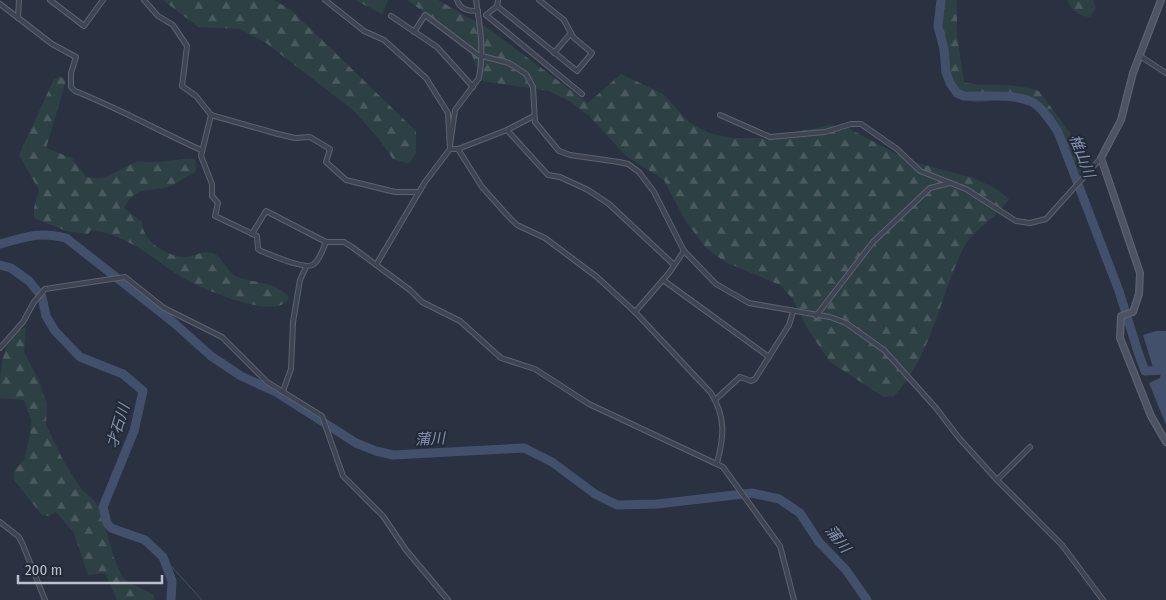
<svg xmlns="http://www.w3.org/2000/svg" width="1166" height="600" viewBox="0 0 1166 600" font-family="'Fira Sans Condensed','Noto Sans JP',sans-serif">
	<defs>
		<pattern id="forest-firs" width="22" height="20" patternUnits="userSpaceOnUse" patternTransform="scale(1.25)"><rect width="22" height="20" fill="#2d4044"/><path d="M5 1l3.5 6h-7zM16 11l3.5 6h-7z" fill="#4a5a5e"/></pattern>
	</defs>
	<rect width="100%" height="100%" fill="#2a3242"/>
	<g fill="url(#forest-firs)">
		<polygon points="163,0 274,0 291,10 416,131 416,153 409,164 393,159 379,139 353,110 266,43 240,29 198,27"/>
		<polygon points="355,0 388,0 382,14"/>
		<path d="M407,0H438L489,29L588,103L621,74L663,94L689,122L709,133L732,138H767L831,125L846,127L910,161L973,178L995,188L1009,199C997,218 974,228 963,249C939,298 932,355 894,396L884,397L830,362L807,328L792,298L780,285L725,262L706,248L685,220L664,180L626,156L589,116L571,102L549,91L482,81L467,43Z"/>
		<path d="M944,0H957V35L964,83C990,87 1015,82 1039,91L1091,161L1080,174C1069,155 1053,110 1034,99C1008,83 971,127 948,79L943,25Z"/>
		<path d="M1067,0H1093L1096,8L1090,17C1078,15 1072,11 1067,0Z"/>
		<path d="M60,76L66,81L46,148L72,158L86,177C110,182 116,169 137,162C140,161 145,162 148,162C165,163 179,158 195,159L196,170L194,173C185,176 178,183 170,186C148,194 137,183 124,208L142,222C142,241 167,257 185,257C195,257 202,250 212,253C222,256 225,268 233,274C247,285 271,277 289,297C280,324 198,287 181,277C165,267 150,254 134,245C120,238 105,231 91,230L88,234L66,231L34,218V208L39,190L19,155L54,79Z"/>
		<path d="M26,327L24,352L38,379L47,404L46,425L64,462L82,490L94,500L100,510L114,558L122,576L128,582L153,594L155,600H117L105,573L88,575L74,533L56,512L49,516L42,515L14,480V470L24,460L30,435L31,420L24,400L0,398C0,372 0,338 26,327Z"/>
	</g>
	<polygon fill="#43506b" points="1156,331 1166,331 1166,425 1149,383 1160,378 1161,374 1155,374 1143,335"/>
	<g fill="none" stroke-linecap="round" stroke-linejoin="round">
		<polyline stroke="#43506b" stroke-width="1" points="167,563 172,567 202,600"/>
		<g stroke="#43506b" stroke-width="9">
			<path d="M941,0L938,26L944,49L946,72L950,83L957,93L964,96C985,97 1013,93 1032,102C1042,107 1052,123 1058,132L1119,291L1138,352L1145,371L1166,370"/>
			<path d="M0,244C26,237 38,231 66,238L173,322L211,356L241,376L276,392L356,443L376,451L393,455L524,448L552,462L595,494L617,505L657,504L752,493L779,499L800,513L819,542L846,570L867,600"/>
			<polyline points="0,265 11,268 29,281 42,297 46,316 55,331 80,357 123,374 143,391 134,431 103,507 107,523 111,528 145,540 163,557 172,581 171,600"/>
		</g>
		<g stroke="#5c626f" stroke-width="6">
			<g id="street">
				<polyline points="50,0 84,26 103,0"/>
				<polyline points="144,0 158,16 173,25 187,46 182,86 196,96 211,115 278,134 295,138 310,137 330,149 326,162 346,180 395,192 419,192"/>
				<polyline points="325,0 364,31 384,40 426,78 448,113 450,149"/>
				<path d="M457,0C460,10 469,11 478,11"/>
				<polyline points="498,0 497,6 486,15 582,94"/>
				<path d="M0,4L52,44L76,57L71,73V87L75,91C118,108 159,131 201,150"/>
				<polyline points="497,6 577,71 592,53 573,37 564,20 539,0"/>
				<polyline points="391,16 437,47 473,87"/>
				<polyline points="18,18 19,0"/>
				<polyline points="414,32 425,15 478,55 509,63 526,74 533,87 535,122 559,151 570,155 619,162 628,164 639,172 654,192 684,251 716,284 749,303 830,317 846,323 884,350 936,408 959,438 997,480 1062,545 1103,600"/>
				<polyline points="554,53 571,33"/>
				<polyline points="1140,56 1166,73"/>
				<path d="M211,115L201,156L212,184V196L218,203L215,216L257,236L258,249L261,251C271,255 307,271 314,264C320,259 323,249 326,242H344L352,247L410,290L422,302L460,321L501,358L535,369L589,404L723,467L780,546L794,600"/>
				<polyline points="720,115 770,137 825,132 851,124 861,124 897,149 920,171 966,189 1016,221 1030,223 1046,219 1101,158"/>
				<polyline points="507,130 548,175 560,177 588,190 609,204 673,264"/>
				<path d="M450,145L455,110L479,78C484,52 480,25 476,0"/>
				<path d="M458,149L482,187L507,215L517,225L545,238L597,277L635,312L711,393C726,417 724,437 717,463"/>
				<polyline points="252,234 266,211 326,242"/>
				<polyline points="376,265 425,182 450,149 458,149 507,130 534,116"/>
				<polyline points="663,280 769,357"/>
				<polyline points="635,312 669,273 684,251"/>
				<polyline points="816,316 873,242 930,188 950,183"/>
				<polyline points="0,348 23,322 34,302 45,289 125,277 164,308 222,337 267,382 322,416 343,476 383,516 406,550 448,600"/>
				<polyline points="283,391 291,369 293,322 300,280 306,267"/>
				<polyline points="715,400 740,377 751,381 755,379 789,325 793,312"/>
				<polyline points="997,480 1030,447"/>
				<polyline points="0,522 19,537 23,545 45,600"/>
			</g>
		</g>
		<g stroke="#5c626f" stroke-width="8">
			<polyline id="secondary" points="1161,0 1133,73 1121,120 1101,158 1140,273 1139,294 1133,312 1121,316 1120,338 1151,416 1166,442"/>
		</g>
		<use href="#street" stroke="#3e4452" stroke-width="4"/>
		<use href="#secondary" stroke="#4c5364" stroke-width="5.5"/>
	</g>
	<g text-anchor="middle" stroke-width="4" stroke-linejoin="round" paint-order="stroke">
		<g font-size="15" font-style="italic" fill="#8593b0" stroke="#222937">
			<text transform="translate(1082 156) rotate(69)" y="5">椎山川</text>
			<text transform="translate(118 426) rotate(-73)" y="5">才石川</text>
			<text transform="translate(430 439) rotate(-3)" y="5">蒲川</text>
			<text transform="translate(838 539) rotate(52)" y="5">蒲川</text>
		</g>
	</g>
	<path d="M18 575v8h144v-8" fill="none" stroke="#bbc0cc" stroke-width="2.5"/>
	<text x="25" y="575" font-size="15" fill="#bbc0cc" stroke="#222937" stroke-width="4" paint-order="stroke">200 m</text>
</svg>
